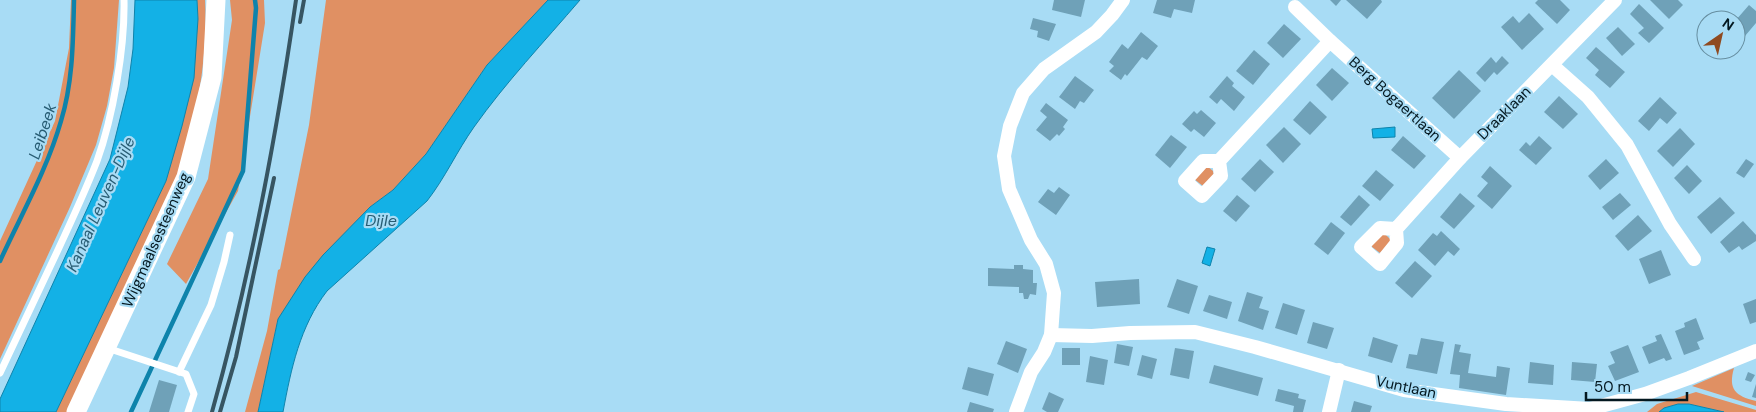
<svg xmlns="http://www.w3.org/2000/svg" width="1756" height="412" viewBox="0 0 1756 412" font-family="'DM Sans',sans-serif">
	<rect width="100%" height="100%" fill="#a8dcf5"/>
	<g fill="#e09063">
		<polygon points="71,0 119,0 114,68 107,106 96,145 70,207 0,359 0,241 55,121 69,48"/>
		<path d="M197,0H205C208,54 198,107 185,159L68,412H56L166,181L198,19Z"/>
		<polygon points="230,0 264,0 265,23 238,191 186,284 167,264 208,179 232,20"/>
		<polygon points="326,0 548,0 487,65 426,154 393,190 370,207 278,319 258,412 245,412 267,331 278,270 280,269 309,125"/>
		<polygon points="1207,166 1213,171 1214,175 1203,186 1194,179"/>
		<polygon points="1384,233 1390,239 1391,243 1380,253 1372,247 1372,243"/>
		<path d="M1734,368C1728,389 1735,396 1756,401V406L1692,386Z"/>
		<polygon points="1696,392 1756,410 1756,412 1724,412 1689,404 1678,404 1664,408 1659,412 1647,412 1657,404"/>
	</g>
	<g fill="#13b1e6" stroke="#0e83ab">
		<polygon points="135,0 197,0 198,19 194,78 182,126 166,181 56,412 0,412 0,399 110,159 128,87 133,49"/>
		<path d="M548,0H580C544,42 506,82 474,127C457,151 445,178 427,201L327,291C300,326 291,369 283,412H258L278,319L305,277L323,255L370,207L393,190L426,154L487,65Z"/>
		<polygon points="1395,127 1395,137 1373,138 1372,129"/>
		<polygon points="1207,247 1215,249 1210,266 1202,263"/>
		<polygon points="1678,404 1689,404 1724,412 1659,412 1664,408"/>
	</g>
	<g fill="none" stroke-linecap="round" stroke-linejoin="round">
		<g stroke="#0e83ab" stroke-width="4.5">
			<path d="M0,261C21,215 47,170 61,121C73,82 73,41 74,0"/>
			<polyline points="131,412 243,171 256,8 255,0"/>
		</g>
	</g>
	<g fill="#6fa1b8">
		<polygon points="1054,0 1085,0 1081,17 1052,10"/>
		<polygon points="1157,0 1195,0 1192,13 1174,9 1171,18 1153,13"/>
		<polygon points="1330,0 1341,0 1336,6"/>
		<polygon points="1346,0 1381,0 1382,2 1367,19"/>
		<polygon points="1538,0 1560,0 1570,10 1557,24 1535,3"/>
		<polygon points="1650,0 1678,0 1683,5 1669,19"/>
		<polygon points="1639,4 1664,28 1649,43 1638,33 1644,28 1630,14"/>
		<polygon points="1749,5 1756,11 1756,23 1745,36 1743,34 1739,39 1736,37 1736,20"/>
		<polygon points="1529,13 1544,29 1522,50 1501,27 1513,16 1519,23"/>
		<polygon points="1033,18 1056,24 1049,41 1037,37 1038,31 1030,29"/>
		<polygon points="1284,24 1301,39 1283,58 1267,43"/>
		<polygon points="1618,27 1635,44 1622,56 1606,38"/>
		<polygon points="1141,32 1158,46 1147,60 1142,57 1127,76 1125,74 1121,80 1109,71 1114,66 1109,62 1122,44 1128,49"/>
		<polygon points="1596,47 1625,72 1610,88 1595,75 1599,70 1586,58"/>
		<polygon points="1254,50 1270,64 1253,85 1236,71"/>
		<polygon points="1502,56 1509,63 1497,75 1494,72 1485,82 1476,73 1491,57 1496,63"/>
		<polygon points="1332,68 1349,83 1332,101 1316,85"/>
		<polygon points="1459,70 1481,91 1454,119 1432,98"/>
		<polygon points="1075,76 1094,90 1084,103 1080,101 1075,109 1059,97"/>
		<polygon points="1227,76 1234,83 1232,86 1245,97 1234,111 1221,99 1217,104 1209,97"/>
		<polygon points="1559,96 1578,114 1563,129 1544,112"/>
		<polygon points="1660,97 1677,113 1667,124 1660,118 1649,131 1638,121"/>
		<polygon points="1310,101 1327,117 1310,135 1293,120"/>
		<polygon points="1046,103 1068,120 1063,127 1065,129 1059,136 1057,134 1050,141 1036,130 1047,117 1040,111"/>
		<polygon points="1201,110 1216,123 1204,137 1194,129 1191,132 1182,124 1194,111 1197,114"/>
		<polygon points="1284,127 1301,144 1283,163 1266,145"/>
		<polygon points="1680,128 1695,144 1673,167 1657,151"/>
		<polygon points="1171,135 1187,147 1170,168 1155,155"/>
		<polygon points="1403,136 1426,156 1414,169 1391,150"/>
		<polygon points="1539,136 1552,148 1536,165 1519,150 1526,142 1530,146"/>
		<polygon points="1260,159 1274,172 1255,192 1241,179"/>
		<polygon points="1606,159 1619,173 1600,190 1588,176"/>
		<polygon points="1746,159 1754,164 1744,178 1736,173"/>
		<polygon points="1687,165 1702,181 1689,194 1674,178"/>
		<polygon points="1490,166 1512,186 1492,209 1477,196 1488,183 1481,177"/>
		<polygon points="1376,170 1394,185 1380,201 1362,186"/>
		<polygon points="1059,187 1070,195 1056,215 1038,202 1048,189 1054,193"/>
		<polygon points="1460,193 1475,206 1454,229 1440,217"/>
		<polygon points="1620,193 1631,205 1613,220 1602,207"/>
		<polygon points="1237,195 1250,206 1236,222 1223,211"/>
		<polygon points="1359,195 1370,205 1351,226 1340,217"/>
		<polygon points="1720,197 1735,213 1711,234 1697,217"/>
		<polygon points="1638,215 1652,231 1628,251 1615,236"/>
		<polygon points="1743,221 1756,235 1756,241 1742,250 1739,246 1729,253 1720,242"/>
		<polygon points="1331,222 1345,233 1328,255 1314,244"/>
		<polygon points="1441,231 1460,249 1454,256 1448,251 1435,266 1418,250 1433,233 1437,236"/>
		<polygon points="1661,250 1671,275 1649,284 1639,259"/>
		<polygon points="1415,261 1432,276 1412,298 1395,283"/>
		<polygon points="1014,265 1023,265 1023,269 1033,270 1033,283 1037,283 1036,295 1030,294 1028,299 1024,299 1023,293 1019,293 1019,287 988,286 988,268 1014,269"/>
		<polygon points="1139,279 1140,304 1097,307 1095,282"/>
		<polygon points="1177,279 1198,286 1189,314 1167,307"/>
		<polygon points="1247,292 1263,297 1259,308 1269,311 1263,330 1238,321"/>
		<polygon points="1209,295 1232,302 1227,319 1203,311"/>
		<polygon points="1756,299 1756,322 1750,324 1743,304"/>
		<polygon points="1283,303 1305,310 1297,335 1275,328"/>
		<polygon points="1696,318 1704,339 1697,342 1700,349 1684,355 1675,331 1685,327 1684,323"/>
		<polygon points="1313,322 1334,328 1327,349 1307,343"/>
		<polygon points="1661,334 1672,359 1666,361 1664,358 1649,364 1642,347 1657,341 1655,336"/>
		<polygon points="1373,337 1398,345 1392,363 1368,356"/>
		<polygon points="1421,338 1444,342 1437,374 1406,368 1409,354 1417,355"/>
		<polygon points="1006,341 1027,349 1018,373 997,364"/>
		<polygon points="1117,344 1133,347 1129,366 1114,363"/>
		<polygon points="1455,344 1461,345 1459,352 1471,354 1468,373 1496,377 1497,366 1510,368 1506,395 1459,388 1460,375 1450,374"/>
		<polygon points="1628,345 1639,372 1615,381 1608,366 1615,363 1610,352"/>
		<rect x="1062" y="348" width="18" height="17"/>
		<polygon points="1175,348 1194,351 1189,379 1170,375"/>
		<polygon points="1142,355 1157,359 1152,379 1137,375"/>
		<polygon points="1090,356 1108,360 1104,385 1086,382"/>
		<polygon points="1530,362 1554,365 1553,385 1528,383"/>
		<polygon points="1572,362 1597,364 1595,382 1571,380"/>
		<polygon points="1214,365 1263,378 1258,396 1209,383"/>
		<polygon points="968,367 994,374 988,396 962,389"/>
		<polygon points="1748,372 1755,375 1751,382 1745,380"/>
		<polygon points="159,380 177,385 169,412 149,412"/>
		<polygon points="1756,384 1756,398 1752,397"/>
		<polygon points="1278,389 1299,394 1298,398 1306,400 1303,412 1293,412 1294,406 1275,401"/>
		<polygon points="1049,392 1064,399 1058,412 1047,412 1042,409"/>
		<polygon points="1354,401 1372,406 1370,412 1351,412"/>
		<polygon points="970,402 994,409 993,412 967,412"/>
	</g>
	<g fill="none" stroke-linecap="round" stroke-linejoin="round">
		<g stroke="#fff" stroke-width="7">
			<polyline points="107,348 186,374 194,394 188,412"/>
			<polyline points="179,372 211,305 224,262 230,235"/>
			<path d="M0,373C19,332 38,292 57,252C71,222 85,192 97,161C113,117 125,47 124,0"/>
		</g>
		<g stroke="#fff" stroke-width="14">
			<polyline points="1295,7 1330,41"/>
			<polyline points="1552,65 1588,97 1627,145 1670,224 1694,259"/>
			<polyline points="1219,161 1221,176 1202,196 1185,181 1203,161 1219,161 1330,41 1460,158"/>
			<polyline points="1396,229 1380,228 1361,247 1380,264 1397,243 1396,229 1460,158 1615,0"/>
			<polyline points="1051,335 1092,336 1130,333 1195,332 1255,347 1404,390 1506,404 1590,409 1645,394 1689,378 1756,351"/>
			<polyline points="1016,412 1031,372 1044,352 1051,335 1054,293 1046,264 1031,240 1009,189 1004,156 1010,126 1023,93 1044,69 1096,32 1112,15 1123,0"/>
			<polyline points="1329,412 1339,370"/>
		</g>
		<polyline stroke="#fff" stroke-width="19" points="76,412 186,177 212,77 216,0"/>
		<g stroke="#375562" stroke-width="4">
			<polyline points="300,22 304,0"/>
			<path d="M212,412C250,277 276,139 296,0"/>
			<polyline points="220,412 236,357 274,178"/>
		</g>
	</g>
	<g text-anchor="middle" stroke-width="4.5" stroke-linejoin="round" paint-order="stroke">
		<g font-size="15" fill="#041820" stroke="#a8dcf5">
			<text transform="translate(1395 99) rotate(42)" y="5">Berg Bogaertlaan</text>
			<text transform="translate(1504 113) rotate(-45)" y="5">Draaklaan</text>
			<text transform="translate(156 240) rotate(-66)" y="5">Wijgmaalsesteenweg</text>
			<text transform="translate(1406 387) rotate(12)" y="5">Vuntlaan</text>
		</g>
		<g font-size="16" font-style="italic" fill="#285d74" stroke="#a8dcf5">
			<text transform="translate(42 131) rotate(-72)" y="6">Leibeek</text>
			<text transform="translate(100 204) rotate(-66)" y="6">Kanaal Leuven-Dijle</text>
			<text x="381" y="226">Dijle</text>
		</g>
	</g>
	<g transform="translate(1721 35) rotate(34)"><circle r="24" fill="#a8dcf5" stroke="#668ea0"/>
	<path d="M0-4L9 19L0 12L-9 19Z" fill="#8f4a20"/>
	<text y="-8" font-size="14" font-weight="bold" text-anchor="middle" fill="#041820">N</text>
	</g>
	<path d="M1586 392v8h101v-8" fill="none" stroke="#041820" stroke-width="2.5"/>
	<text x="1594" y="392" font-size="15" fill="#041820" stroke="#a8dcf5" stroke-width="4" paint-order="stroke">50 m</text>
</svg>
